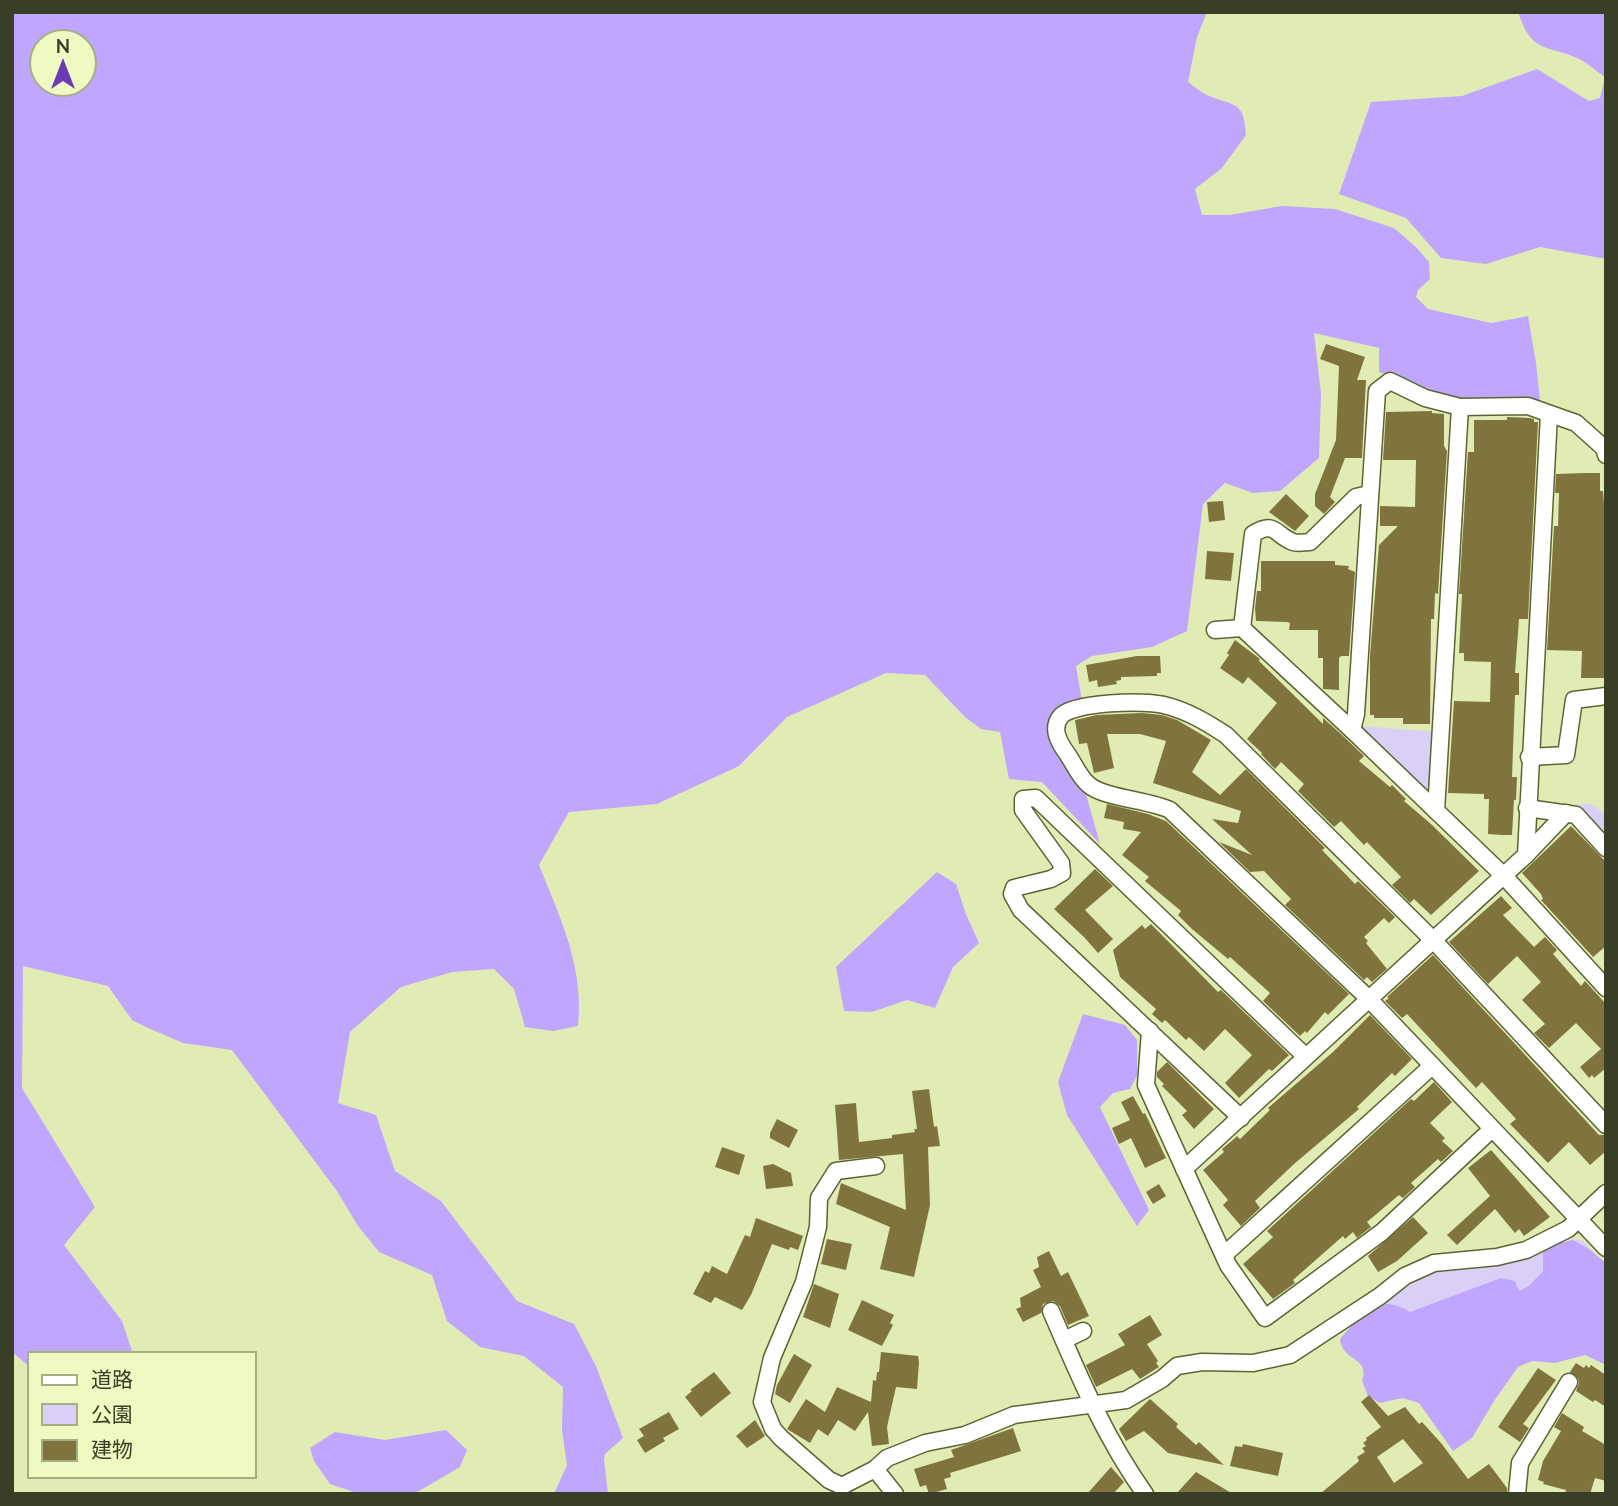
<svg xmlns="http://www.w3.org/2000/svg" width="1618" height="1506" viewBox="0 0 1618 1506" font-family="Mulish,'Noto Sans JP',sans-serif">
	<rect width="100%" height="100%" fill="#e1ecb4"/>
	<g fill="#dad0f7">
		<polygon points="1362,726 1436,732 1433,792 1422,788 1361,731"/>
		<polygon points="1592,804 1606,815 1606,838 1576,805"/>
		<polygon points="1572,1239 1582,1240 1606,1266 1439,1326 1376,1306 1418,1280 1437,1272 1496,1265 1532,1255"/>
	</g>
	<g fill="#c0a6fe" fill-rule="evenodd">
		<path d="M12,12H1207L1197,37L1188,82C1194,86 1200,92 1207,95C1234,107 1244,99 1246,135L1222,168L1195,189L1202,215H1229L1282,206L1335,209L1394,228L1417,248L1429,262L1430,279L1418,290L1416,297L1428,309L1491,323L1528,316L1536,363L1540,400L1455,398L1379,372V348L1314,333L1321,394L1319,458L1280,491L1253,493L1225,483L1203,504L1187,631L1152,647L1092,656L1076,666L1083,707L1057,725L1083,783L1100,844L1042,782L1009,779L1000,732L981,729L965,717L925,675L886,673L787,717L739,766L657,804L569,812L539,865C561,920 584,966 578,1026L553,1031L525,1027L514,989L494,969L452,972L401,987L350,1032L338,1103L376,1115L395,1171L441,1201L517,1301L574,1324L596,1366L623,1438L605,1454L604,1459L608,1494H554L567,1465L562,1430L563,1387L524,1356L480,1347L447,1321L432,1275L379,1252L358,1226L337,1191L232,1050L183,1043L146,1027L132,1020L108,986L23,966L22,1088L95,1207L64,1245L122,1321L133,1354H30V1367L12,1352ZM42,42H84V84H42Z"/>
		<path d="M1518,12H1606V259L1540,247L1486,264L1441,258L1406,218L1339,194L1371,102L1462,96L1537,69L1589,101L1600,98L1605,77C1597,72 1590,65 1581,60C1548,43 1533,57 1518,12Z"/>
		<polygon points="937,872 956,884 966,914 979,943 953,967 935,1008 907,1000 872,1012 844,1011 836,967"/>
		<polygon points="1083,1014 1125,1025 1137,1040 1137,1076 1130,1089 1113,1093 1100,1107 1149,1210 1137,1226 1067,1115 1058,1082"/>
		<path d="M1573,1240L1589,1249L1606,1263V1365L1585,1355L1555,1363L1532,1361L1518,1367L1494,1401L1472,1438L1453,1451L1419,1403L1402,1398L1380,1403L1368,1396L1362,1381C1370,1356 1343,1363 1340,1339C1361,1316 1375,1291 1410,1312L1501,1278L1515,1281L1519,1291L1529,1286L1543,1271V1251L1553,1245Z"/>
		<polygon points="446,1430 467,1450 460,1467 414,1494 369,1494 354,1492 330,1484 314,1461 310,1448 335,1432 385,1440"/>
	</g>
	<g fill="#80743e" fill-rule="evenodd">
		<polygon points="1326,344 1365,357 1357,380 1366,380 1362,458 1345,458 1330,497 1335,502 1324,514 1315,506 1315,494 1336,440 1339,366 1320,359"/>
		<polygon points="1432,411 1432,413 1444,414 1444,446 1447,451 1438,594 1435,593 1434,619 1431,619 1430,724 1403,724 1403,718 1374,718 1374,715 1370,715 1370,656 1379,545 1398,526 1380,526 1380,506 1415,507 1416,460 1383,460 1386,412"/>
		<polygon points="1507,417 1529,418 1534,419 1534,422 1538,422 1528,619 1519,619 1515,673 1519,673 1519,695 1515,695 1512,777 1517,777 1516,800 1514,800 1512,835 1503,835 1488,834 1489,799 1484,799 1484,794 1448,793 1454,701 1490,702 1491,662 1464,661 1464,653 1459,653 1462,594 1459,594 1468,452 1474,452 1474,420 1507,420"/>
		<polygon points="1585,473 1600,473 1600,491 1603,491 1606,530 1606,678 1581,678 1582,651 1547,650 1554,526 1558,526 1559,493 1555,493 1556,474"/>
		<polygon points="1286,494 1309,516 1295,531 1269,512"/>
		<polygon points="1223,501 1225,520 1209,522 1207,502"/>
		<polygon points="1207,551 1234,553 1231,581 1205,579"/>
		<polygon points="1261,561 1335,561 1335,565 1349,566 1348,569 1355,572 1349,656 1341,656 1339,658 1339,690 1323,689 1323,658 1318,658 1318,630 1289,630 1290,623 1287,622 1256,621 1255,608 1257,591 1261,591"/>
		<polygon points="1235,640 1260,659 1259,661 1323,724 1323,718 1341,734 1364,756 1359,761 1390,787 1392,785 1406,799 1404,801 1431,824 1479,871 1431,915 1414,899 1410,903 1392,885 1401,877 1367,842 1364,845 1341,821 1334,827 1298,791 1304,784 1281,762 1275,769 1261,754 1262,753 1247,739 1277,703 1248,677 1243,684 1220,668 1229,655 1227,653"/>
		<polygon points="1137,656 1160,656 1161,673 1157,673 1157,676 1121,677 1121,680 1116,681 1117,684 1098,687 1097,680 1089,682 1086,665"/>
		<polygon points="1142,713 1162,715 1177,720 1211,740 1192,772 1220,795 1246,769 1325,848 1322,850 1355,884 1358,881 1395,917 1389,923 1384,918 1364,937 1368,941 1366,943 1387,969 1372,982 1367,977 1364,980 1285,905 1291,899 1264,871 1250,872 1219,842 1252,855 1212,819 1238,823 1241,811 1153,783 1166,741 1140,734 1107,734 1114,768 1094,773 1087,743 1079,744 1075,720 1097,715"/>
		<polygon points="1107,804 1148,814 1166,821 1349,994 1328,1015 1325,1012 1307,1033 1305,1031 1300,1036 1263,1001 1270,993 1230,957 1228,959 1192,929 1178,915 1181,911 1145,881 1149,877 1122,855 1141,832 1123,829 1124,822 1104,818"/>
		<polygon points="1571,826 1606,862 1606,946 1593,957 1541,900 1543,899 1541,894 1522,873"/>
		<polygon points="1095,869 1113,886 1085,910 1113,939 1098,953 1084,937 1054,909"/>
		<polygon points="1501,896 1512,908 1503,915 1534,947 1545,937 1557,950 1553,954 1581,986 1585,981 1606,1004 1606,1068 1594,1078 1592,1075 1589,1078 1580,1067 1601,1049 1576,1023 1549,1048 1534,1033 1545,1024 1522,1000 1541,982 1517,956 1488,984 1449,942"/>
		<polygon points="1151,924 1218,992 1221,990 1289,1055 1272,1071 1269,1069 1239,1098 1225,1083 1252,1055 1225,1029 1204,1051 1189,1037 1186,1040 1165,1020 1162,1023 1152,1014 1156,1009 1120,977 1113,950 1142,925 1145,929"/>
		<polygon points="1433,955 1599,1135 1606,1135 1606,1151 1590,1165 1569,1142 1548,1163 1510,1124 1516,1119 1482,1082 1476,1088 1407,1014 1402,1018 1385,1001 1389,998 1387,997"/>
		<polygon points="1370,1015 1412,1059 1395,1076 1392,1073 1357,1107 1359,1109 1294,1164 1255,1201 1260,1208 1241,1226 1223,1205 1228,1200 1203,1170 1224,1152 1222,1149 1234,1139 1237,1136 1240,1139 1270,1110 1268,1108 1333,1052"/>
		<polygon points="1167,1062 1214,1109 1194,1129 1182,1115 1187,1111 1162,1086 1164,1084 1157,1077 1157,1072"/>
		<polygon points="1434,1082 1452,1102 1430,1123 1445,1138 1442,1141 1453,1151 1441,1162 1438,1159 1411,1183 1415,1187 1403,1198 1399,1195 1367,1222 1371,1227 1357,1238 1353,1232 1345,1239 1343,1236 1293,1280 1295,1283 1273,1299 1243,1264 1273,1237 1267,1231 1411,1099 1414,1101"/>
		<polygon points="929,1089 934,1127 937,1126 940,1146 928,1147 930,1205 914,1277 880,1269 890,1227 836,1204 841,1183 906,1210 903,1154 839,1160 835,1105 856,1103 859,1142 892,1138 892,1135 915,1132 914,1129 917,1129 912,1091"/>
		<polygon points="1133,1096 1143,1114 1145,1113 1166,1158 1145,1168 1131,1138 1119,1144 1112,1128 1130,1120 1121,1102"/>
		<polygon points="777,1119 798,1130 789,1148 770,1138 770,1133"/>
		<polygon points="722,1147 745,1155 739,1175 715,1167"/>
		<polygon points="1491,1150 1550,1217 1524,1236 1519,1229 1515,1233 1495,1209 1457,1245 1447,1235 1490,1196 1468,1168"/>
		<polygon points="773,1164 791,1173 793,1186 766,1189 763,1166"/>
		<polygon points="1159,1184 1166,1196 1153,1204 1146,1192"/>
		<polygon points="1413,1217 1428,1233 1397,1261 1378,1272 1368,1256"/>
		<polygon points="756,1218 803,1236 798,1250 790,1247 789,1250 772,1244 751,1295 742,1310 715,1297 711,1303 693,1294 705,1271 709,1273 712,1266 727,1274 745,1235 750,1237"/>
		<polygon points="827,1239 852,1244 846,1270 821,1264"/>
		<polygon points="1049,1251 1061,1276 1068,1272 1089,1316 1068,1325 1060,1306 1053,1301 1043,1304 1041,1313 1023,1322 1016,1309 1021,1307 1020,1298 1041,1287 1033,1270 1039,1267 1037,1257"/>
		<polygon points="814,1284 839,1294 830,1328 803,1317"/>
		<polygon points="862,1300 894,1315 890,1323 893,1325 882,1346 848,1330"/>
		<polygon points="1150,1315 1162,1335 1147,1344 1158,1361 1156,1363 1159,1367 1140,1379 1132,1369 1096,1387 1086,1365 1125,1345 1118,1334"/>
		<polygon points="881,1352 918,1356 919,1362 917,1389 896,1387 887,1427 889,1444 872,1446 868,1412 855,1431 838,1420 828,1436 818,1429 810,1443 787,1429 806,1399 825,1412 837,1387 871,1402 873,1380 876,1381 877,1372 879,1372"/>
		<polygon points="794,1354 812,1365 790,1403 775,1394 777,1385"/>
		<polygon points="1576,1363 1584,1368 1586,1365 1589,1368 1591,1365 1606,1375 1606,1407 1595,1400 1593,1402 1576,1391 1579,1383 1578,1378 1570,1372"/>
		<polygon points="1538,1368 1556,1380 1523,1424 1529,1428 1520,1442 1498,1427"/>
		<polygon points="714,1372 731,1393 701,1417 685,1397 692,1391 690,1390"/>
		<path d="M1369,1395L1388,1416L1405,1407L1419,1424L1422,1422L1441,1443L1468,1479L1489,1464L1507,1488V1494H1320L1359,1461L1357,1457L1365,1452L1362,1448L1366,1446L1363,1443L1367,1440L1366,1438L1381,1427L1361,1402ZM1403,1439L1423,1463L1394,1483L1377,1457Z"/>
		<polygon points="1150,1399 1178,1424 1176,1427 1196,1445 1199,1442 1224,1465 1168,1453 1144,1431 1126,1441 1119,1429"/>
		<polygon points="669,1412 679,1429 663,1438 665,1441 645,1453 637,1440 644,1436 639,1429"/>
		<polygon points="1562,1413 1584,1427 1582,1431 1606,1445 1606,1481 1595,1478 1590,1494 1565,1494 1566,1490 1543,1484 1544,1482 1538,1480 1543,1461 1561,1431 1554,1427"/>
		<polygon points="755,1420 765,1436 747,1448 736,1436"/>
		<polygon points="1013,1428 1021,1451 950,1473 951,1477 944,1479 947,1489 929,1494 926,1485 920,1487 914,1469 954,1457 951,1450"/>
		<polygon points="1243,1444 1283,1453 1278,1476 1230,1466 1235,1446 1242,1447"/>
		<polygon points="1111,1467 1124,1482 1113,1494 1087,1494"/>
		<polygon points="1196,1472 1233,1494 1176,1494"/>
	</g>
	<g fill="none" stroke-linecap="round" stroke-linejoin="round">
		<g stroke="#5c6431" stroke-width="19">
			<g id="minor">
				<path d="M1242,628L1253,534C1275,520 1275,535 1293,542C1298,544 1305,542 1310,542L1356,497L1369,494"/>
				<polyline points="1215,630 1242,628 1352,730 1504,876 1606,988"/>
				<polyline points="1352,730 1356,714 1377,391 1390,381 1425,398 1460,407 1528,406 1576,423 1604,448 1606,455"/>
				<polyline points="1529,757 1566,755 1574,700 1606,696"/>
				<polyline points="1527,808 1576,815 1606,848"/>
				<polyline points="1436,811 1460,407"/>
				<polyline points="1526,855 1566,813"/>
				<polyline points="1150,1031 1146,1085 1228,1265 1265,1318 1382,1232 1492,1129"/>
				<polyline points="1241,1118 1021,910 1012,894 1014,888 1051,879 1062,873 1061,863 1023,810 1023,799 1036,798 1305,1056"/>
				<path d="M1606,1125L1434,941L1226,735C1206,722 1188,711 1164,705C1146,700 1073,702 1061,716C1050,729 1060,744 1068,755C1074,764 1080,778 1089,785C1104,798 1149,800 1170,810L1368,998L1606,1248"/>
				<polyline points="876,1166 836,1171 819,1198 818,1227 804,1282 772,1358 762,1402 773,1429 781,1438 829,1480 842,1486 875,1469 887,1458 925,1443 965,1435 1014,1415 1126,1400 1162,1379 1177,1366 1202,1362 1253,1363 1290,1355 1380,1296 1405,1276 1434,1263 1497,1257 1526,1250 1568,1229 1606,1193"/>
				<polyline points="1184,1169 1526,855 1549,414"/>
				<polyline points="1224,1255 1432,1066"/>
				<path d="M1051,1311C1079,1376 1104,1436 1145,1494"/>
				<polyline points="1064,1340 1083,1331"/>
				<polyline points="875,1469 895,1494"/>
				<polyline points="1517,1494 1520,1463 1569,1382"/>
			</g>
		</g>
		<use href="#minor" stroke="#fff" stroke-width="16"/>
	</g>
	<rect width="1618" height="1506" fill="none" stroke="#393e27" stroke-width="28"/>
	<rect x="28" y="1352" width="228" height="126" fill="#eefac1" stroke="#a6af83" stroke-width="2"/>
	<rect x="42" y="1375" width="35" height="10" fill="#ffffff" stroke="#a6af83" stroke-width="2"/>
	<text x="91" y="1387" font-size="21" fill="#393e27">道路</text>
	<rect x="42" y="1404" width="35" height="21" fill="#dad0f7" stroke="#a6af83" stroke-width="2"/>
	<text x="91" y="1422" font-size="21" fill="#393e27">公園</text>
	<rect x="42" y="1440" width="35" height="21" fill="#80743e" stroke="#a6af83" stroke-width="2"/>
	<text x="91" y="1457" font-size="21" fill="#393e27">建物</text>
	<g transform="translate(63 63)"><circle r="33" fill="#eefac1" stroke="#a6af83" stroke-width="2"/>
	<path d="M0-5L12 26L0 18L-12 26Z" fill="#6b3bb3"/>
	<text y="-10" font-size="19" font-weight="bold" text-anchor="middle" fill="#393e27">N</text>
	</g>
</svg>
